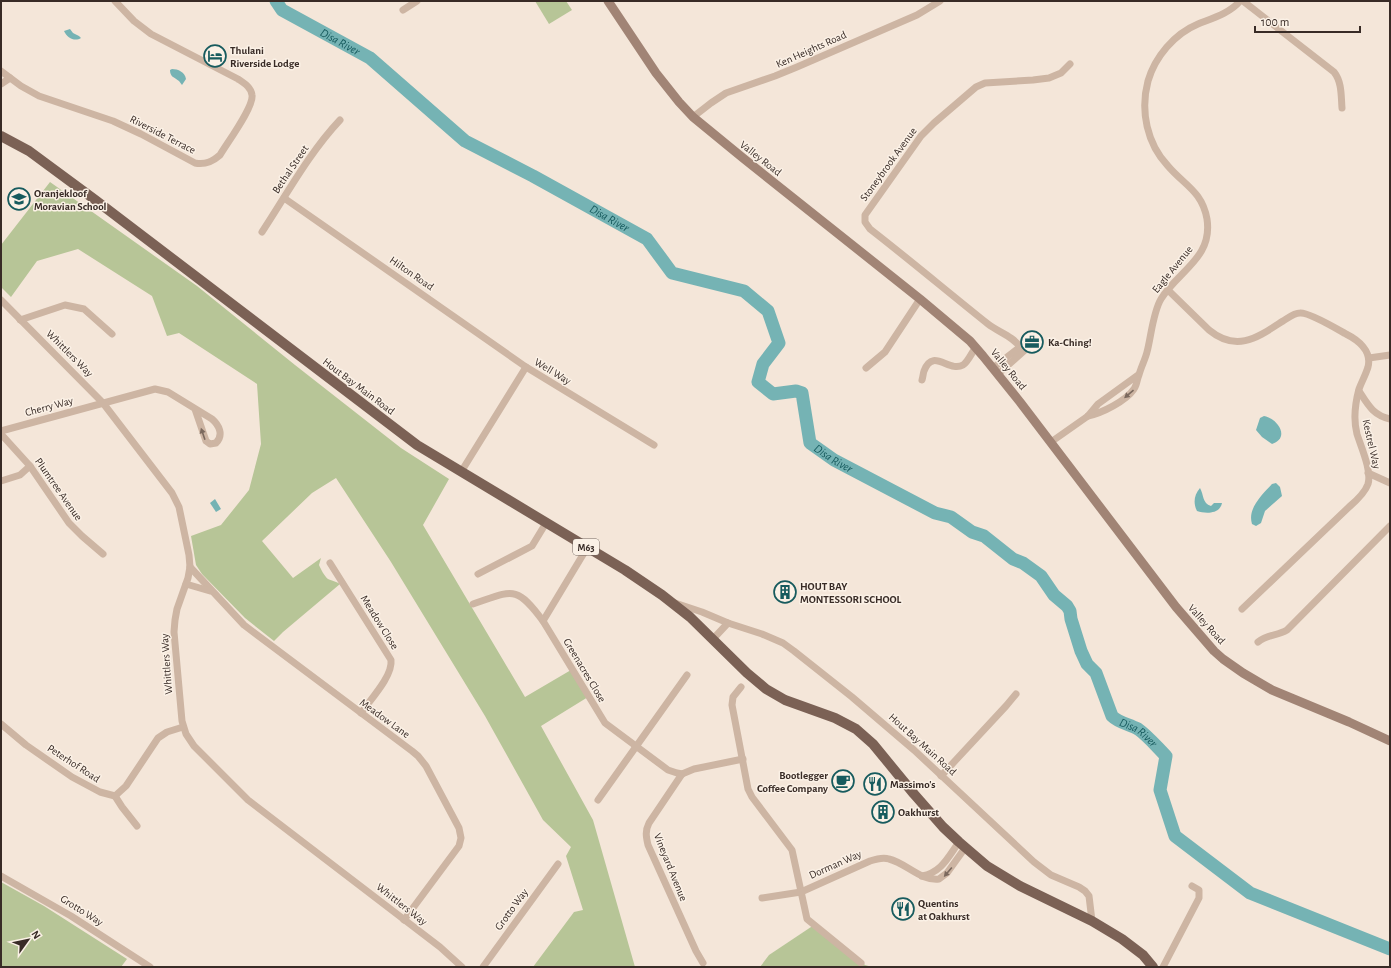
<svg xmlns="http://www.w3.org/2000/svg" width="1391" height="968" viewBox="0 0 1391 968" font-family="'Alegreya Sans',sans-serif">
	<rect width="100%" height="100%" fill="#f4e6d9"/>
	<g fill="#b7c597">
		<polygon points="535,1 566,1 572,10 549,24"/>
		<path d="M50,182L197,286L295,365L401,448L449,479L423,525L525,697L571,670L588,697L541,726L593,820L635,967H533L574,912L583,910L566,856L571,847L543,820L485,716L391,562L336,478L312,493L262,541L293,578L321,558L319,565C321,569 324,576 328,579C333,581 335,581 340,584L283,632L274,641L245,618L202,574L196,565L191,536L221,525L249,490L261,444L257,384L179,333L167,336L152,296L78,249L37,261L11,297L1,287V245Z"/>
		<polygon points="1,882 44,906 127,959 121,967 1,967"/>
		<polygon points="814,925 865,965 872,967 760,967 769,955"/>
	</g>
	<g fill="#75b3b4">
		<path d="M70,29L73,33L79,36L81,38C75,42 67,38 64,31Z"/>
		<path d="M172,69C178,69 185,72 186,79L182,85C181,84 180,82 179,81C174,77 170,77 170,70Z"/>
		<path d="M1264,416C1277,418 1291,438 1272,444L1262,437L1256,430L1260,418Z"/>
		<path d="M1276,483L1280,487L1282,496L1265,511L1261,523L1256,526L1252,524C1247,508 1263,494 1272,484Z"/>
		<path d="M1200,488C1204,495 1202,503 1211,506L1214,503H1222C1220,514 1206,514 1197,511C1193,503 1194,495 1200,488Z"/>
		<polygon points="215,499 221,509 216,512 210,503"/>
	</g>
	<g fill="none" stroke-linecap="round" stroke-linejoin="round">
		<path stroke="#75b3b4" stroke-width="13" id="s1" d="M276,1L282,10L370,58L465,141L533,176L647,239L672,273L744,291L768,311L779,343L763,364L758,382L773,394L796,391L802,393L810,443L834,460L935,513L951,517L972,532L984,536L1013,559L1023,563L1041,576L1054,595L1067,606L1070,611L1071,619L1081,651L1087,664L1096,673L1112,716C1119,723 1129,724 1138,729C1148,736 1157,747 1166,756L1160,790L1175,836L1250,893L1390,949"/>
		<g stroke="#cdb5a3" stroke-width="7">
			<path d="M1243,1L1334,72C1342,82 1341,96 1342,108"/>
			<polyline points="403,10 417,1"/>
			<path d="M1,71L21,86L39,96L113,121L141,134L195,163C205,165 212,162 220,155C227,143 254,107 252,95C251,87 244,83 238,79L151,34L134,21L115,1"/>
			<polyline points="1,84 10,78"/>
			<polyline points="693,117 711,103 726,93 775,76 797,67 917,15 940,1"/>
			<polyline points="284,198 526,367 654,445"/>
			<path d="M262,232C287,194 309,153 340,120"/>
			<path d="M1168,290L1209,330C1237,353 1258,337 1283,321C1288,318 1294,313 1300,313C1309,312 1337,329 1346,334C1358,340 1372,351 1368,367C1366,374 1362,381 1359,389C1355,404 1353,419 1357,434C1361,447 1372,471 1368,484C1365,493 1356,501 1349,507L1242,609"/>
			<polyline points="1,300 103,403 172,493 179,507 189,555 190,567 188,578 177,609 175,620 174,632 182,721 186,734 194,746 248,800 440,947 462,967"/>
			<polyline points="20,320 65,305 84,309 112,334"/>
			<polyline points="1369,358 1390,355"/>
			<polyline points="866,368 885,352 920,299"/>
			<polyline points="993,368 1020,347"/>
			<path d="M998,374L1024,351L1025,349L1023,347H1020C1013,336 998,332 988,324C949,293 910,260 870,229L865,222V215L921,136L934,123L976,87L985,83L1033,80L1049,78L1061,73L1070,64"/>
			<path d="M922,380C923,377 923,374 924,371C933,347 949,373 963,365C968,362 972,352 976,347"/>
			<path d="M1359,391C1368,405 1373,415 1390,419"/>
			<path d="M1088,416C1102,413 1126,401 1134,389C1137,385 1137,379 1139,375C1141,367 1145,360 1147,352C1151,337 1153,312 1161,299C1178,271 1213,258 1207,219C1202,191 1184,185 1168,166C1147,144 1140,111 1148,81C1155,57 1174,34 1198,24C1213,18 1230,13 1240,1"/>
			<path d="M1,431L155,389L168,392L212,419C219,425 224,435 216,443L210,444L206,441L195,409"/>
			<polyline points="1,434 30,466 69,523 82,536 103,554"/>
			<polyline points="1051,442 1088,416 1098,404 1138,375"/>
			<polyline points="461,472 526,367"/>
			<polyline points="1368,473 1390,483"/>
			<polyline points="1,481 20,475 30,466"/>
			<polyline points="587,548 543,621 605,723 668,770 677,773 682,774"/>
			<path d="M330,563L391,660C393,676 370,700 361,713"/>
			<polyline points="190,567 244,625 412,751 418,756 426,766 459,828 461,838 459,846 404,920"/>
			<polyline points="478,574 532,546 546,523"/>
			<polyline points="186,584 210,591"/>
			<polyline points="675,603 702,612 728,623"/>
			<path d="M473,604C512,591 516,584 543,621"/>
			<polyline points="713,639 728,623 762,634 783,643 794,651 852,697 914,750 1034,862 1051,875 1079,887 1085,891 1089,896 1092,921"/>
			<path d="M1258,642C1268,634 1277,636 1287,630L1390,526"/>
			<polyline points="741,687 733,697 732,705 748,789 752,797 792,850 807,919 861,963"/>
			<polyline points="1,724 26,745 72,777 100,792 115,796"/>
			<polyline points="941,776 1006,706 1016,694"/>
			<polyline points="115,796 126,786 158,738 167,732 183,727"/>
			<polyline points="115,796 122,807 137,826"/>
			<polyline points="598,800 687,675"/>
			<polyline points="1,876 71,916 150,967"/>
			<path d="M922,876C942,872 948,857 959,842"/>
			<path d="M762,898L801,892L870,861C876,859 883,857 889,859C906,863 920,881 939,879L947,873L965,848"/>
			<path d="M703,963L696,951L648,845C646,836 645,831 649,823L682,774L694,769L743,759"/>
			<polyline points="483,967 558,864"/>
			<polyline points="1163,967 1199,898 1199,890 1192,886"/>
		</g>
		<polyline stroke="#a18475" stroke-width="9" points="608,1 656,73 679,102 693,117 743,158 920,299 970,341 983,356 1020,402 1176,607 1214,651 1223,659 1243,673 1272,690 1349,722 1390,741"/>
		<polyline stroke="#7b6155" stroke-width="10" points="1,136 29,151 94,199 417,445 625,570 662,595 690,617 747,673 766,689 785,700 835,718 856,729 873,744 914,794 943,827 959,842 987,866 1020,886 1092,921 1122,939 1143,955 1153,967"/>
	</g>
	<defs><path id="oneway-solid" d="M-6-.8H1V-3.2L6.5 0L1 3.2V.8H-6Z"/></defs>
	<g fill="#7b695e">
		<use href="#oneway-solid" transform="translate(1129 394) rotate(139)"/>
		<use href="#oneway-solid" transform="translate(203 434) rotate(-109)"/>
		<use href="#oneway-solid" transform="translate(948 872) rotate(130)"/>
	</g>
	<defs>
		<g id="hotel-ring" transform="scale(1.15)"><circle r="9.5" fill="#fbf1e6" stroke="#175b5e" stroke-width="1.5"/><path d="M-6-4.5h1.5V1H6V5H4.5V3h-9V5H-6ZM-4 0a1.8 1.8 0 1 1 3.6 0ZM.5 0V-2.5h3Q6-2.5 6 0Z" fill="#175b5e"/></g>
		<g id="school-ring" transform="scale(1.15)"><circle r="9.5" fill="#fbf1e6" stroke="#175b5e" stroke-width="1.5"/><path d="M0-5L7-2L0 1L-7-2ZM-4 1L0 2.5L4 1V4Q0 6-4 4Z" fill="#175b5e"/></g>
		<g id="office-ring" transform="scale(1.15)"><circle r="9.5" fill="#fbf1e6" stroke="#175b5e" stroke-width="1.5"/><path d="M-6-3h4V-5.5h4V-3h4V5H-6ZM-1-4.5V-3h2v-1.5ZM-6 0V1H6V0Z" fill="#175b5e"/></g>
		<g id="building-ring" transform="scale(1.15)"><circle r="9.5" fill="#fbf1e6" stroke="#175b5e" stroke-width="1.5"/><path d="M-4-6H4V6H1V3H-1V6H-4ZM-2.5-4.3h1.7v1.8h-1.7ZM.8-4.3h1.7v1.8H.8ZM-2.5-1h1.7V.8h-1.7ZM.8-1h1.7V.8H.8Z" fill="#175b5e"/></g>
		<g id="cafe-ring" transform="scale(1.15)"><circle r="9.5" fill="#fbf1e6" stroke="#175b5e" stroke-width="1.5"/><path d="M-5.5-4.5H6V0H3Q3 3.5 0 3.5H-2.5Q-5.5 3.5-5.5 0ZM3-3.2v2h1.7v-2ZM-6 4.5H4V6H-6Z" fill="#175b5e"/></g>
		<g id="restaurant-ring" transform="scale(1.15)"><circle r="9.5" fill="#fbf1e6" stroke="#175b5e" stroke-width="1.5"/><path d="M-5-6h1v4h1v-4h1v4h1v-4h1v5L-1.5 .5V6h-2V.5L-5-1ZM5-6V6H3V1.5H1.5Q1.5-4 5-6Z" fill="#175b5e"/></g>
	</defs>
	<g fill-rule="evenodd">
		<use href="#hotel-ring" x="215" y="56"/>
		<use href="#school-ring" x="19" y="199"/>
		<use href="#office-ring" x="1032" y="342"/>
		<use href="#building-ring" x="785" y="592"/>
		<use href="#cafe-ring" x="843" y="781"/>
		<use href="#restaurant-ring" x="875" y="784"/>
		<use href="#building-ring" x="883" y="812"/>
		<use href="#restaurant-ring" x="903" y="909"/>
	</g>
	<g text-anchor="middle" stroke-width="3" stroke-linejoin="round" paint-order="stroke">
		<rect fill="#fbf1e6" stroke="#726660" stroke-width="1" x="573" y="539" width="26" height="16" rx="3"/>
		<g font-size="10" font-weight="bold" fill="#382b26">
			<text x="586" y="551">M63</text>
		</g>
		<g font-size="11" fill="#382b26" stroke="#fbf1e6">
			<text transform="translate(811 49) rotate(-24)" y="4">Ken Heights Road</text>
			<text transform="translate(163 134) rotate(27)" y="4">Riverside Terrace</text>
			<text transform="translate(761 158) rotate(38)" y="4">Valley Road</text>
			<text transform="translate(888 164) rotate(-54)" y="4">Stoneybrook Avenue</text>
			<text transform="translate(290 169) rotate(-56)" y="4">Bethal Street</text>
			<text transform="translate(1172 269) rotate(-51)" y="4">Eagle Avenue</text>
			<text transform="translate(412 273) rotate(35)" y="4">Hilton Road</text>
			<text transform="translate(70 353) rotate(45)" y="4">Whittlers Way</text>
			<text transform="translate(1009 369) rotate(51)" y="4">Valley Road</text>
			<text transform="translate(553 371) rotate(31)" y="4">Well Way</text>
			<text transform="translate(359 386) rotate(37)" y="4">Hout Bay Main Road</text>
			<text transform="translate(49 406) rotate(-15)" y="4">Cherry Way</text>
			<text transform="translate(1372 444) rotate(77)" y="4">Kestrel Way</text>
			<text transform="translate(59 489) rotate(55)" y="4">Plumtree Avenue</text>
			<text transform="translate(380 622) rotate(58)" y="4">Meadow Close</text>
			<text transform="translate(1207 624) rotate(48)" y="4">Valley Road</text>
			<text transform="translate(166 664) rotate(-94)" y="4">Whittlers Way</text>
			<text transform="translate(585 670) rotate(59)" y="4">Greenacres Close</text>
			<text transform="translate(385 718) rotate(36)" y="4">Meadow Lane</text>
			<text transform="translate(923 744) rotate(42)" y="4">Hout Bay Main Road</text>
			<text transform="translate(74 763) rotate(33)" y="4">Peterhof Road</text>
			<text transform="translate(835 864) rotate(-24)" y="4">Dorman Way</text>
			<text transform="translate(671 867) rotate(68)" y="4">Vineyard Avenue</text>
			<text transform="translate(402 904) rotate(38)" y="4">Whittlers Way</text>
			<text transform="translate(511 909) rotate(-54)" y="4">Grotto Way</text>
			<text transform="translate(82 910) rotate(32)" y="4">Grotto Way</text>
		</g>
		<g font-size="11" font-weight="bold" fill="#382b26" stroke="#fbf1e6" text-anchor="start">
			<text x="230" y="54">Thulani<tspan x="230" dy="13">Riverside Lodge</tspan></text>
			<text x="34" y="197">Oranjekloof<tspan x="34" dy="13">Moravian School</tspan></text>
			<text x="1048" y="346">Ka-Ching!</text>
			<text x="800" y="590">HOUT BAY<tspan x="800" dy="13">MONTESSORI SCHOOL</tspan></text>
			<text x="828" y="779" text-anchor="end">Bootlegger<tspan x="828" dy="13">Coffee Company</tspan></text>
			<text x="890" y="788">Massimo's</text>
			<text x="898" y="816">Oakhurst</text>
			<text x="918" y="907">Quentins<tspan x="918" dy="13">at Oakhurst</tspan></text>
		</g>
		<g font-size="12" font-style="italic" fill="#175b5e" stroke="#fbf1e6">
			<text dy="4" stroke="none"><textPath href="#s1" startOffset="77">Disa River</textPath></text>
			<text dy="4" stroke="none"><textPath href="#s1" startOffset="401">Disa River</textPath></text>
			<text dy="4" stroke="none"><textPath href="#s1" startOffset="798">Disa River</textPath></text>
			<text dy="4" stroke="none"><textPath href="#s1" startOffset="1230">Disa River</textPath></text>
		</g>
	</g>
	<rect width="1391" height="968" fill="none" stroke="#382b26" stroke-width="4"/>
	<g transform="translate(28 940) rotate(57)" stroke="#fbf1e6" stroke-width="3" paint-order="stroke">
	<path d="M0-3L7 15L0 10L-7 15Z" fill="#382b26"/>
	<text y="-6" font-size="11" font-weight="bold" text-anchor="middle" fill="#382b26">N</text>
	</g>
	<path d="M1255 26v6h105v-6" fill="none" stroke="#382b26" stroke-width="2"/>
	<text x="1261" y="26" font-size="12" fill="#382b26" stroke="#fbf1e6" stroke-width="3" paint-order="stroke">100 m</text>
</svg>
